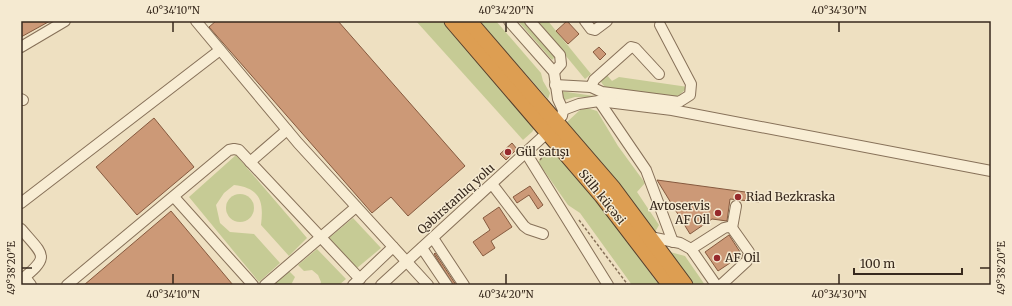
<svg xmlns="http://www.w3.org/2000/svg" width="1012" height="306" viewBox="0 0 1012 306" font-family="Merriweather,serif">
	<rect width="100%" height="100%" fill="#eee0c1"/>
	<g fill="#c6cb95">
		<polygon points="416,21 442,21 536,126 532,132 523,140"/>
		<polygon points="479,21 496,21 541,73 543,81 550,93 548,99"/>
		<polygon points="518,21 523,21 555,57 552,60"/>
		<polygon points="537,21 548,21 591,74 585,79"/>
		<polygon points="606,74 612,81 619,77 688,87 675,99 606,89 599,79"/>
		<polygon points="560,91 601,97 575,97 565,100"/>
		<polygon points="587,108 597,111 618,146 645,183 637,192 659,225 655,232 567,122 580,110"/>
		<polygon points="551,146 615,225 659,285 632,285 580,213 568,205 538,162"/>
		<path d="M236,155L307,238L289,256L261,225C264,201 260,188 234,185L224,193L216,205L220,223L230,232L254,234L280,263L259,282L189,197Z"/>
		<circle cx="240" cy="208" r="14"/>
		<polygon points="353,218 381,248 357,268 329,238"/>
		<polygon points="317,249 346,279 339,285 320,285 321,282 318,275 312,270 304,271 298,265"/>
		<polygon points="670,252 685,256 705,285 692,285"/>
		<polygon points="289,271 295,277 291,285 273,285"/>
	</g>
	<g fill="#c97" stroke="#865a3f">
		<polygon points="21,21 50,21 21,37"/>
		<polygon points="216,21 338,21 465,166 408,216 391,197 372,213 209,27"/>
		<polygon points="567,21 579,34 568,44 556,31"/>
		<polygon points="599,47 606,54 600,60 593,52"/>
		<polygon points="154,118 194,167 137,215 96,167"/>
		<polygon points="512,143 517,149 506,160 500,154"/>
		<polygon points="657,180 760,194 759,202 730,199 727,221 712,219 690,234"/>
		<polygon points="530,186 543,205 538,209 529,195 517,203 513,197"/>
		<polygon points="499,207 512,227 491,241 495,248 483,256 473,242 490,230 483,218"/>
		<polygon points="171,211 233,285 84,285"/>
		<polygon points="729,235 742,255 718,271 705,252"/>
		<polygon points="435,253 456,285 453,285 434,254"/>
	</g>
	<g fill="none" stroke-linecap="round" stroke-linejoin="round">
		<g stroke="#877159" stroke-width="12">
			<g id="minor">
				<polyline points="196,21 298,143 428,285"/>
				<polyline points="509,21 554,72 558,99 563,110 562,116"/>
				<polyline points="530,21 560,55 561,64 554,72"/>
				<polyline points="585,21 591,29 595,30 607,21"/>
				<polyline points="21,47 65,21"/>
				<polyline points="555,85 591,87 594,80 631,47 635,48 659,74"/>
				<polyline points="591,87 602,92 679,102 690,95 691,84 660,25"/>
				<polyline points="21,99 23,100"/>
				<polyline points="599,101 646,170 673,242"/>
				<polyline points="563,110 579,104 599,101 672,110 991,171"/>
				<polyline points="526,153 608,285"/>
				<polyline points="250,162 287,130"/>
				<polyline points="492,184 524,226 528,229 543,234"/>
				<polyline points="174,197 253,285"/>
				<polyline points="21,203 220,50"/>
				<polyline points="732,228 736,206"/>
				<path d="M21,229C44,256 51,256 21,280"/>
				<polyline points="650,237 680,243 691,249 716,285"/>
				<polyline points="433,238 464,285"/>
				<polyline points="422,248 447,285"/>
				<polyline points="691,249 724,228 728,227 732,228 749,252 747,261 721,285"/>
				<polyline points="25,277 31,285"/>
				<polyline points="67,285 229,150 234,149 239,150 360,279"/>
				<polyline points="265,285 356,207"/>
				<polyline points="353,285 393,247"/>
				<polyline points="381,285 548,132"/>
			</g>
		</g>
		<g stroke="#553f2d" stroke-width="17">
			<g id="highway">
				<polyline points="452,21 602,196 670,285"/>
				<polyline points="469,21 613,188 685,285"/>
			</g>
		</g>
		<g stroke="#877159" stroke-width="1.5" stroke-dasharray="3 2" stroke-linecap="butt">
			<polyline points="540,160 548,149"/>
			<polyline points="579,220 628,285"/>
		</g>
		<use href="#minor" stroke="#f8edd4" stroke-width="10"/>
		<use href="#highway" stroke="#dd9e52" stroke-width="15"/>
	</g>
	<path fill="none" stroke="#37291d" stroke-width="1.5" d="M173,22V32M506,22V32M839,22V32M22,268H32M980,268H990M173,274V284M506,274V284M839,274V284"/>
	<g fill="#96292c" stroke="#f5ead1" stroke-width="1.5">
		<circle cx="508" cy="152" r="4"/>
		<circle cx="738" cy="197" r="4"/>
		<circle cx="718" cy="213" r="4"/>
		<circle cx="717" cy="258" r="4"/>
	</g>
	<g text-anchor="middle" stroke-width="3" stroke-linejoin="round" paint-order="stroke">
		<g font-size="12" fill="#37291d" stroke="#f5ead1" text-anchor="start">
			<text x="516" y="156">Gül satışı</text>
			<text x="746" y="201">Riad Bezkraska</text>
			<text x="710" y="210" text-anchor="end">Avtoservis<tspan x="710" dy="14">AF Oil</tspan></text>
			<text x="725" y="262">AF Oil</text>
		</g>
		<g font-size="12" fill="#37291d" stroke="#f5ead1">
			<text transform="translate(602 197) rotate(51)" y="4">Sülh küçəsi</text>
			<text transform="translate(456 199) rotate(-42)" y="4">Qəbirstanlıq yolu</text>
		</g>
	</g>
	<rect width="1012" height="306" fill="none" stroke="#f5ead1" stroke-width="44"/>
	<path d="M854 268v6h108v-6" fill="none" stroke="#37291d" stroke-width="2"/>
	<text x="860" y="268" font-size="12" fill="#37291d" stroke="#f5ead1" stroke-width="3" paint-order="stroke">100 m</text>
	<rect x="22" y="22" width="968" height="262" fill="none" stroke="#37291d" stroke-width="1.5"/>
	<g font-size="10" text-anchor="middle" fill="#37291d">
		<text x="173" y="14">40°34'10"N</text>
		<text x="506" y="14">40°34'20"N</text>
		<text x="839" y="14">40°34'30"N</text>
		<text transform="translate(1001 268) rotate(-90)" y="4">49°38'20"E</text>
		<text transform="translate(11 268) rotate(-90)" y="4">49°38'20"E</text>
		<text x="173" y="298">40°34'10"N</text>
		<text x="506" y="298">40°34'20"N</text>
		<text x="839" y="298">40°34'30"N</text>
	</g>
</svg>
